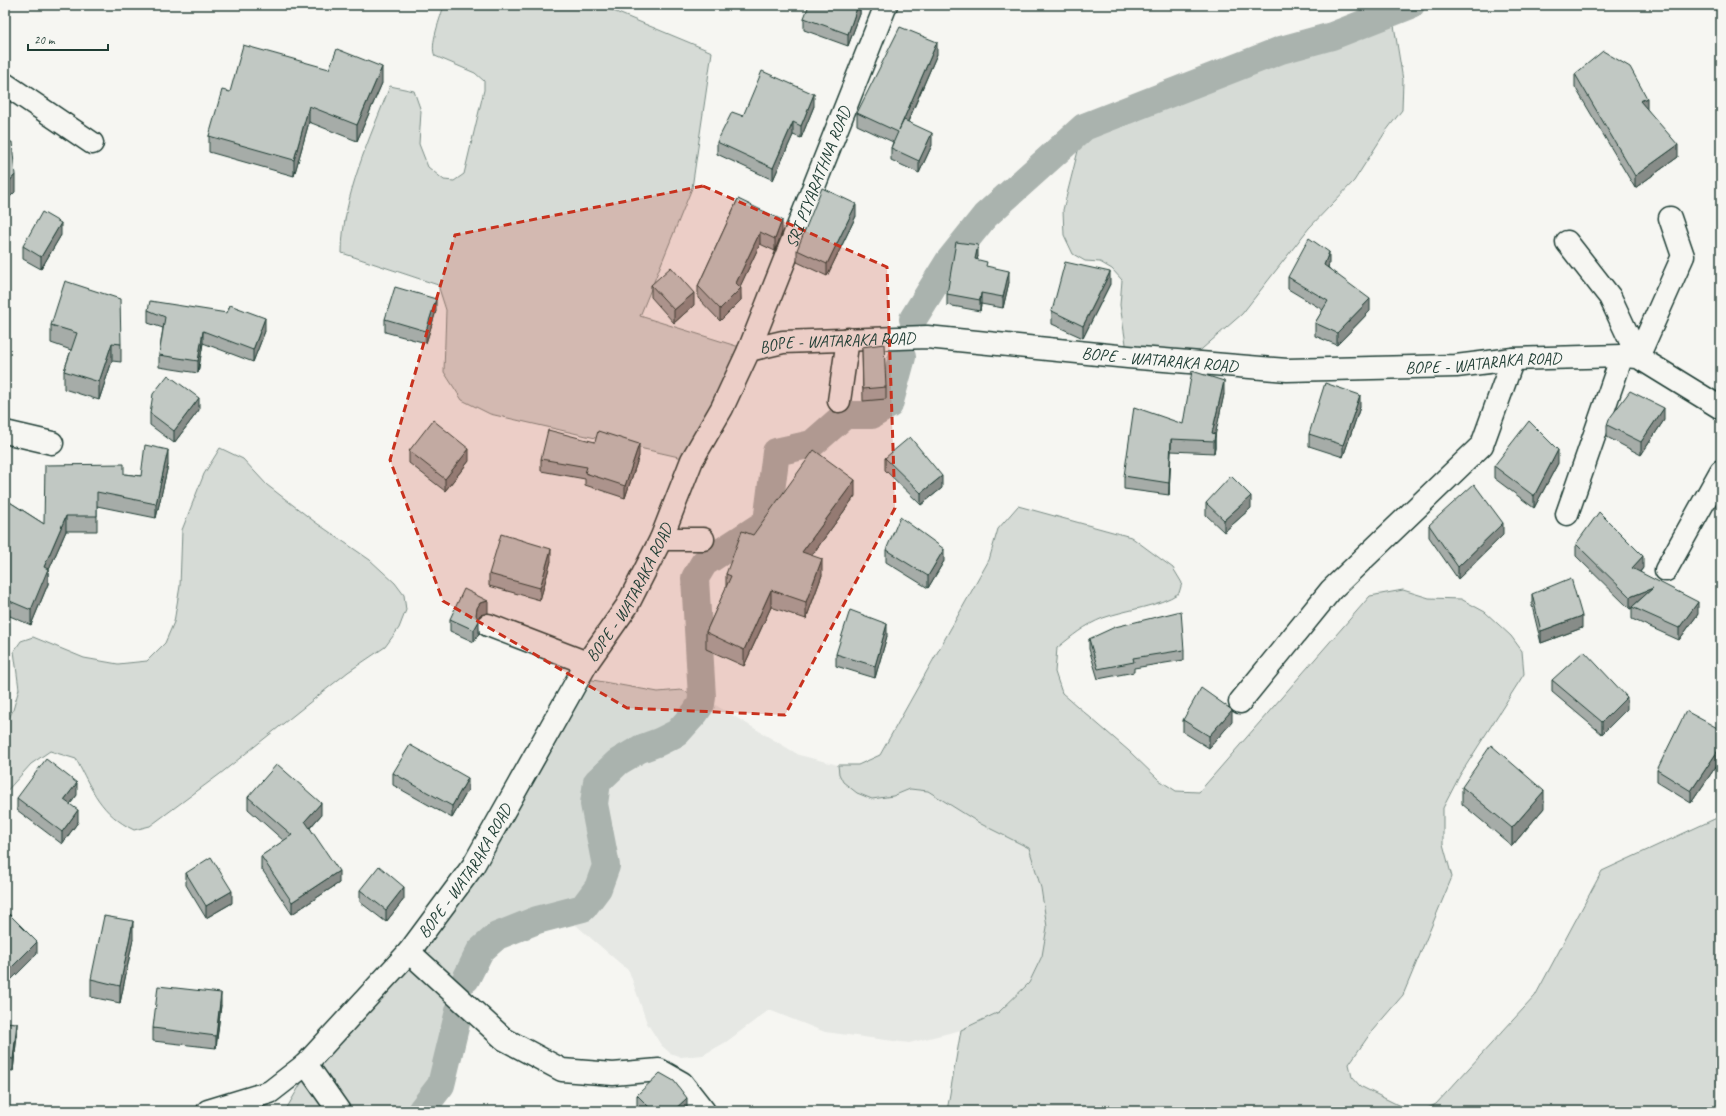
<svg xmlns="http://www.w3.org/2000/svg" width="1726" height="1116" viewBox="0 0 1726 1116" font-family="Caveat,sans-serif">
	<rect width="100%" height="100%" fill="#f6f6f2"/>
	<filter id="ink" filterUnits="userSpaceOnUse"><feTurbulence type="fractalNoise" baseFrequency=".025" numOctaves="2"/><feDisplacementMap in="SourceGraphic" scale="8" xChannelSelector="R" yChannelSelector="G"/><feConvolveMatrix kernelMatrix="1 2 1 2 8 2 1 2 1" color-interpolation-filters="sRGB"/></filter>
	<g filter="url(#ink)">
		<polygon fill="#e6e8e4" points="702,697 799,755 838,765 839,774 893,796 910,789 928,791 981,824 1029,848 1041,889 1048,927 1042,956 1029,983 999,1012 961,1030 909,1043 825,1032 769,1010 726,1042 703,1055 681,1057 670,1053 661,1045 647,1023 629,971 563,914 584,908 605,866 594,804 597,782 618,762 640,749 659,742 683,726 701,704"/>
		<g fill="#d6dbd6" stroke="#7a8c85">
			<path d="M444,5H599L712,52L692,188L640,316L749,350L692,460L490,414L462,400L444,372L446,310L438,285L342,253C342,197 370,138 390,86L414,91L421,111L419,144L428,167L444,180L454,181L464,174L484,90V81L475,73L435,56C429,45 441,17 444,5Z"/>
			<polygon points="1392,13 1403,80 1402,110 1386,131 1354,181 1309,228 1242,314 1187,362 1128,357 1120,305 1122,280 1112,269 1100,262 1085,261 1073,254 1064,235 1063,210 1084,127 1281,50 1332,36"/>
			<path d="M220,448L243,459L267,485L315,522L370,560L395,583L404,595L406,610L399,628L385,647L348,672L220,774L150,826L134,830C101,814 92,790 76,759L50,751L31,764L5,793V726L13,710L19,689L14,651L21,641L33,637L84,658L118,664L147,661L165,643L174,622L180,586L182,530L204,474Z"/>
			<path d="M1018,506L1131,537L1173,568L1182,583L1179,593C1158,607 1128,609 1103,618C1085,625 1072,636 1057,648L1055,672L1062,693L1129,751L1159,780L1176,791L1199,792L1370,596L1403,590L1429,598L1461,599L1485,612L1511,636L1522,651L1524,674L1460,775L1443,808V844L1452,877L1403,995L1372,1031L1349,1064L1352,1077L1360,1086L1410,1111L1424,1110L1436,1104L1535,996L1602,871L1721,816V1111H947L961,1030L999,1012L1029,983L1042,956L1047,927L1041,888L1029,848L981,824L928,791L910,789L893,796L872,799L857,793L843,782L839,774L838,765H858L880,755L989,560L998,529Z"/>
			<polygon points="582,678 658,692 681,690 702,697 701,704 695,713 677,733 659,742 640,749 618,762 597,782 594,804 606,866 598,888 583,908 537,920 497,936 480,951 470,975 463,1038 441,1085 421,1111 285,1111 310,1068 402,971"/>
		</g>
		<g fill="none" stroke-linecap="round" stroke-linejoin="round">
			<g stroke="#aab3ae" stroke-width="28">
				<polyline points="913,319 949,261 985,216 1084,127 1281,50 1332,36 1411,5"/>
				<polyline points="466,979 480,951 497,936 537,920 583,908 598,888 606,866 594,804 597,782 618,762 640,749 659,742 677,733 695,713 701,704 702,697 695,578 704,563 767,522 776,452 812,444 845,415 872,415 889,405 902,357"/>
				<polyline points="421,1111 441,1085 459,1011"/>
			</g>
			<g stroke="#1f3d34" stroke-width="25">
				<g id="minor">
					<polyline points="5,84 92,143"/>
					<polyline points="1567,242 1610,297 1638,357 1683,256 1670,218"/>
					<path id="s1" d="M749,350L886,5"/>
					<polyline points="839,401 848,339"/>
					<polyline points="5,432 52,443"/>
					<polyline points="1567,514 1622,356"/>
					<polyline points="661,539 703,539"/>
					<polyline points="1666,570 1721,471"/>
					<polyline points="488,625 587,663"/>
					<polyline points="1240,702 1331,590 1482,445 1513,359"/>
					<polyline points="409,952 504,1039 562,1070 613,1074 659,1070 682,1083 704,1111"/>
					<polyline points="306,1064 339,1111"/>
					<path id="s2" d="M208,1111L270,1092L306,1064L409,952L473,866L587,663L627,606L661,539L692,460L722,408L749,350L783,342L927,337L1128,357L1287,370L1456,366L1513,359L1622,356L1638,357L1721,408"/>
				</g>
			</g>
			<use href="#minor" stroke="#f6f6f2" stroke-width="22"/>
		</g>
		<g fill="#a6aca8" stroke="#1f3d34">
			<polygon points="860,5 860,14 848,46 804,30 804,18"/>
			<polygon points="937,54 908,122 932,145 919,173 891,160 891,148 893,142 857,125 857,113"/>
			<polygon points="1575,74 1647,109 1678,157 1635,188 1575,87"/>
			<polygon points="382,83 357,141 309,122 294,176 209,152 209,136 230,92"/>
			<polygon points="814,106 801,138 793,135 773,180 717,154 717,142 743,116"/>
			<polygon points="738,199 782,232 775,251 760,244 740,286 741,300 720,321 698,298 698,286"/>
			<polygon points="856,216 827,276 797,262 797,250"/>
			<polygon points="61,235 41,269 23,259 23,246"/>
			<polygon points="978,256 977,260 1009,282 1003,308 981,304 980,311 947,305 947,294"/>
			<polygon points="1329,264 1328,267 1370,311 1337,345 1315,336 1315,323 1323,310 1288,289 1288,277"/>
			<polygon points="1110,284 1083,338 1052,324 1052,311"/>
			<polygon points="651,285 694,305 674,323 651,297"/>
			<polygon points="148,310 265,331 253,362 203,343 198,373 159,367 159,355 163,328 148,323"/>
			<polygon points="436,311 426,343 385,332 385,319"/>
			<polygon points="51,325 121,344 121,362 112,361 99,400 64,389 64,371 71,350 51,343"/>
			<polygon points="862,347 886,387 886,399 863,401"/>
			<polygon points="1224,394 1215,434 1215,447 1214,453 1171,451 1169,495 1124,489 1124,476 1183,424"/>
			<polygon points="1360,407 1343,457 1309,446 1309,434"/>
			<polygon points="199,410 174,443 150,425 150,413"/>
			<polygon points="1664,420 1641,455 1607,437 1607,425"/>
			<polygon points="409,451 469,461 445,491 409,463"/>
			<polygon points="639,456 625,498 585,485 585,479 541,471 541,459"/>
			<polygon points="885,458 942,488 921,505 885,470"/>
			<polygon points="1558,463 1534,508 1494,478 1494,466"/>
			<polygon points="168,465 156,518 97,506 97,531 66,531 48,572 48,584 31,625 5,614 5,499 44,524 124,474 141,476"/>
			<polygon points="855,496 812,555 822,575 806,619 771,607 744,666 706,649 706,632 726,588 726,574 753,535"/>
			<polygon points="1206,503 1251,508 1224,532 1206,515"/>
			<polygon points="1429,525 1503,535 1458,579 1429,537"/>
			<polygon points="1576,544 1643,568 1640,572 1698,614 1679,640 1632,619 1632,608 1630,609 1576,556"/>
			<polygon points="886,550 944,561 928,588 886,562"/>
			<polygon points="551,561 540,600 489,586 489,574"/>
			<polygon points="1532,594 1582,628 1541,643 1532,606"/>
			<polygon points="488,613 480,615 478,619 479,633 474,642 450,631 450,619"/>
			<polygon points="887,636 875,678 836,666 836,654"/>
			<polygon points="1089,639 1184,650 1184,660 1134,668 1134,672 1098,679 1089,649"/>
			<polygon points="1552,680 1627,709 1602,734 1552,692"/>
			<polygon points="1183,720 1232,722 1209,748 1183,732"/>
			<polygon points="1721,730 1721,759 1691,803 1657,782 1657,770"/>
			<polygon points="393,773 468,790 452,818 393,785"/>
			<polygon points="1462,787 1544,808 1512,846 1462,804"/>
			<polygon points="77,795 70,804 78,822 62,844 17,810 17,798"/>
			<polygon points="248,797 321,815 310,828 339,883 292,914 261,868 261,856 284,841 248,809"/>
			<polygon points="186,873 232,903 206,918 186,885"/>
			<polygon points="360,890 404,899 386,922 360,902"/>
			<polygon points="133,939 120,1003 91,997 91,979"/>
			<polygon points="221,1005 216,1048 153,1041 153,1028"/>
			<polygon points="5,1022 17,1035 13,1071 5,1070"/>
			<polygon points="637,1095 687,1110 686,1111 641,1111 637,1107"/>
		</g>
		<g fill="#878c88" stroke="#1f3d34">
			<polygon points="858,5 860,5 860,14 848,46 848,34"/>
			<polygon points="937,42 937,54 899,142 899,130"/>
			<polygon points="382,67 382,83 357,141 357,125"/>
			<polygon points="814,94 814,106 801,138 801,126"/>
			<polygon points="1647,98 1647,110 1640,101"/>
			<polygon points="309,106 309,122 294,176 294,160"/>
			<polygon points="793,122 793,135 773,180 773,168"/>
			<polygon points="932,133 932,145 919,173 919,161"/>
			<polygon points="1678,145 1678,157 1635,188 1635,176"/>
			<polygon points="15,175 15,192 5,202 5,186"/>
			<polygon points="856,204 856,216 827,276 827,264"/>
			<polygon points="782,220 782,232 775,251 775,239"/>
			<polygon points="61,223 61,235 41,269 41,257"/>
			<polygon points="760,232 760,244 738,291 741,288 741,300 720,321 720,309 736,283"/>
			<polygon points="978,245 978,256 975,270 975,259"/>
			<polygon points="1329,252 1329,264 1324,277 1324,265"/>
			<polygon points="1009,271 1009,282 1003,308 1003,297"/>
			<polygon points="1110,272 1110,284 1083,338 1083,326"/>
			<polygon points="694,293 694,305 674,323 674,310"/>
			<polygon points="981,293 981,304 980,311 980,300"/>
			<polygon points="436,299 436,311 426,343 426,331"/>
			<polygon points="1370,299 1370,311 1337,345 1337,333"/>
			<polygon points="265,318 265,331 253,362 253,350"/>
			<polygon points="203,331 203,343 198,373 198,361"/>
			<polygon points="112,343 112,361 99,400 99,382"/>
			<polygon points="1224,381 1224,394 1214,441 1212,433"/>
			<polygon points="1360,395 1360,407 1343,457 1343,445"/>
			<polygon points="199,398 199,410 174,443 174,431"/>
			<polygon points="1664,408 1664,420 1641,455 1641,442"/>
			<polygon points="1215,434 1215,447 1214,453 1214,441"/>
			<polygon points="1171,439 1171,451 1169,495 1169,483"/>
			<polygon points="639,444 639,456 625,498 625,486"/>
			<polygon points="469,449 469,461 445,491 445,479"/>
			<polygon points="168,450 168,465 156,518 156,504"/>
			<polygon points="1558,450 1558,463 1534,508 1534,496"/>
			<polygon points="942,476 942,488 921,505 921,493"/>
			<polygon points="855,480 855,496 802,569 802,552"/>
			<polygon points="1251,496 1251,508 1224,532 1224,520"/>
			<polygon points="66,516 66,531 48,572 48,584 31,625 31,610 44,567"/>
			<polygon points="1503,523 1503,535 1458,579 1458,567"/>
			<polygon points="551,549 551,561 540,600 540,588"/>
			<polygon points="944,549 944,561 928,588 928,576"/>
			<polygon points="1643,556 1643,568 1632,581 1632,568"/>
			<polygon points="822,559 822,575 806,619 806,602"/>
			<polygon points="1653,588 1632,607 1632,608 1630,609 1630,597"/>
			<polygon points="771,590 771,607 744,666 744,650"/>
			<polygon points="488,601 488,613 480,615 477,620 476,615 477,608 480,603"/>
			<polygon points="1698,602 1698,614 1679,640 1679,628"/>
			<polygon points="1582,616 1582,628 1541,643 1541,631"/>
			<polygon points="479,621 479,633 474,642 474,630"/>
			<polygon points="887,624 887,636 875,678 875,666"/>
			<polygon points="1627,697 1627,709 1602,734 1602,722"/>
			<polygon points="1232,710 1232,722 1209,748 1209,736"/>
			<polygon points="1721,746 1721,759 1691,803 1691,791"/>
			<polygon points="468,778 468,790 452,818 452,806"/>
			<polygon points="77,783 77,795 64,812 64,800"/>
			<polygon points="1544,791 1544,808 1512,846 1512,828"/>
			<polygon points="321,803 321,815 305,833 305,821"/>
			<polygon points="78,810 78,822 62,844 62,832"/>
			<polygon points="339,871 339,883 292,914 292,902"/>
			<polygon points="404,887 404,899 386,922 386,910"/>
			<polygon points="232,891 232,903 206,918 206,906"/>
			<polygon points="133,921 133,939 120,1003 120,986"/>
			<polygon points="37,942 37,954 5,986 5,974"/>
			<polygon points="221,993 221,1005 216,1048 216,1036"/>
			<polygon points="17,1023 17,1035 13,1071 13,1059"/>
			<polygon points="687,1098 687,1110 686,1111 673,1111"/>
		</g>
		<g fill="#c1c8c3" stroke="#1f3d34">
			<polygon points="809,5 858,5 848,34 804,18"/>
			<polygon points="900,27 937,42 899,130 904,120 932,133 919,161 891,148 898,132 857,113"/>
			<polygon points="243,45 329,69 337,49 382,67 357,125 309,106 294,160 209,136 222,90 230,92"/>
			<polygon points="1603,51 1630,67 1647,98 1640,101 1678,145 1635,176 1575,74"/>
			<polygon points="762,71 814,94 801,126 793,122 773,168 717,142 732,112 743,116"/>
			<polygon points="5,142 12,142 15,175 5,186"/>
			<polygon points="822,188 856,204 827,264 797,250"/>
			<polygon points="738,199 782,220 775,239 760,232 736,283 741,288 720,309 698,286"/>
			<polygon points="42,212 61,223 41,257 23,246"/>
			<polygon points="1309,238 1329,252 1324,265 1370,299 1337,333 1315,323 1328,301 1288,277"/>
			<polygon points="956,242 978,245 975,259 987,262 986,266 1009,271 1003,297 981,293 980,300 947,294"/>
			<polygon points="1065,262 1110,272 1083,326 1052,311"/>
			<polygon points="671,267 694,293 674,310 651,285"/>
			<polygon points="65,281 120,299 121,344 112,343 99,382 64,371 77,333 51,325"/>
			<polygon points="395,287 436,299 426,331 385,319"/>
			<polygon points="150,301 227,313 230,305 265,318 253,350 203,331 198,361 159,355 165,317 148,310"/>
			<polygon points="884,344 886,387 863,389 862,347"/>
			<polygon points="1192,371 1224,381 1212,433 1215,434 1214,441 1171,439 1169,483 1124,476 1134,407 1183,424"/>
			<polygon points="168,375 199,398 174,431 150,413 153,394"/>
			<polygon points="1325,383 1360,395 1343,445 1309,434"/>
			<polygon points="1630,391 1664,408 1641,442 1607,425 1609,419"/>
			<polygon points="433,420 469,449 445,479 409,451"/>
			<polygon points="1529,421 1558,450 1534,496 1494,466"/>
			<polygon points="548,430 595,442 598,431 639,444 625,486 585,473 587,467 541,459"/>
			<polygon points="910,437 942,476 921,493 885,458"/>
			<polygon points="145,445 168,450 156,504 97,492 97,516 66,516 44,567 48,569 31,610 5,599 5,499 44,524 45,465 124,464 124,474 141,476"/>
			<polygon points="814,450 855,480 802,552 822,559 806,602 771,590 744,650 706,632 731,576 726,574 742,531 753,535"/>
			<polygon points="1231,476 1251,496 1224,520 1206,503"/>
			<polygon points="1474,484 1503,523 1458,567 1429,525"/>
			<polygon points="1599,512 1643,556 1632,568 1698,602 1679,628 1632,607 1653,588 1630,597 1576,544"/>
			<polygon points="900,517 944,549 928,576 886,550"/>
			<polygon points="501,534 551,549 540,588 489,574"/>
			<polygon points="1571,578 1582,616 1541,631 1532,594"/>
			<polygon points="464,589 488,601 480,603 477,608 476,615 479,621 474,630 450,619"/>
			<polygon points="850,610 887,624 875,666 836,654"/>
			<polygon points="1181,611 1184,650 1133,658 1134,662 1098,669 1089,639 1115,627"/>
			<polygon points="1584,651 1627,697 1602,722 1552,680"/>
			<polygon points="1201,688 1232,710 1209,736 1183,720"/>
			<polygon points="1686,711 1721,730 1721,746 1691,791 1657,770"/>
			<polygon points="410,745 468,778 452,806 393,773"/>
			<polygon points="1491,745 1544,791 1512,828 1462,787"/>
			<polygon points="46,759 77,783 64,800 78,810 62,832 17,798"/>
			<polygon points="277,764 321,803 305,821 339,871 292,902 261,856 292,835 248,797"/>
			<polygon points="211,857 232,891 206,906 186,873"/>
			<polygon points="379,866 404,887 386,910 360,890"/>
			<polygon points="5,910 37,942 5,974"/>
			<polygon points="104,916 133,921 120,986 91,979"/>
			<polygon points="158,986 221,993 216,1036 153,1028"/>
			<polygon points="5,1022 17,1023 13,1059 5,1058"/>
			<polygon points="660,1073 674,1081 687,1098 673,1111 653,1111 637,1095"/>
		</g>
	</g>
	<path fill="#c8321e" fill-opacity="0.2" stroke="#c8321e" stroke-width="3" stroke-dasharray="8 5" stroke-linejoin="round" d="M703,186L887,267L895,508L785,715L627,708L443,601L390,460L455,235Z"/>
	<g text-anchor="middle" stroke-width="3" stroke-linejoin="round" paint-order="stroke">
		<g font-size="17" fill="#1f3d34" stroke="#f6f6f2">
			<text dy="6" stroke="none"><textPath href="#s1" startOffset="186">SRI PIYARATHNA ROAD</textPath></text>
			<text dy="6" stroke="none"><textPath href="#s2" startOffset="1045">BOPE - WATARAKA ROAD</textPath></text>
			<text dy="6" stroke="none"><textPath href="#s2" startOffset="1369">BOPE - WATARAKA ROAD</textPath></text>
			<text dy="6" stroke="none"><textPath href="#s2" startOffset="1693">BOPE - WATARAKA ROAD</textPath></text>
			<text dy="6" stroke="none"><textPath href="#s2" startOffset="685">BOPE - WATARAKA ROAD</textPath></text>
			<text dy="6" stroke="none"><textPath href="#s2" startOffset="361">BOPE - WATARAKA ROAD</textPath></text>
		</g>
	</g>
	<rect width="1726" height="1116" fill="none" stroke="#f6f6f2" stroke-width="20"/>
	<rect x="10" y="10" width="1706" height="1096" fill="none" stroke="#1f3d34" stroke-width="1.5" filter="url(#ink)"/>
	<path d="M28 44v6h80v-6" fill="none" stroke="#1f3d34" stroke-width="2"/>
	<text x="34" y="44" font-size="12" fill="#1f3d34" stroke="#f6f6f2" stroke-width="3" paint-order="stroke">20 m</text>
</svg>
